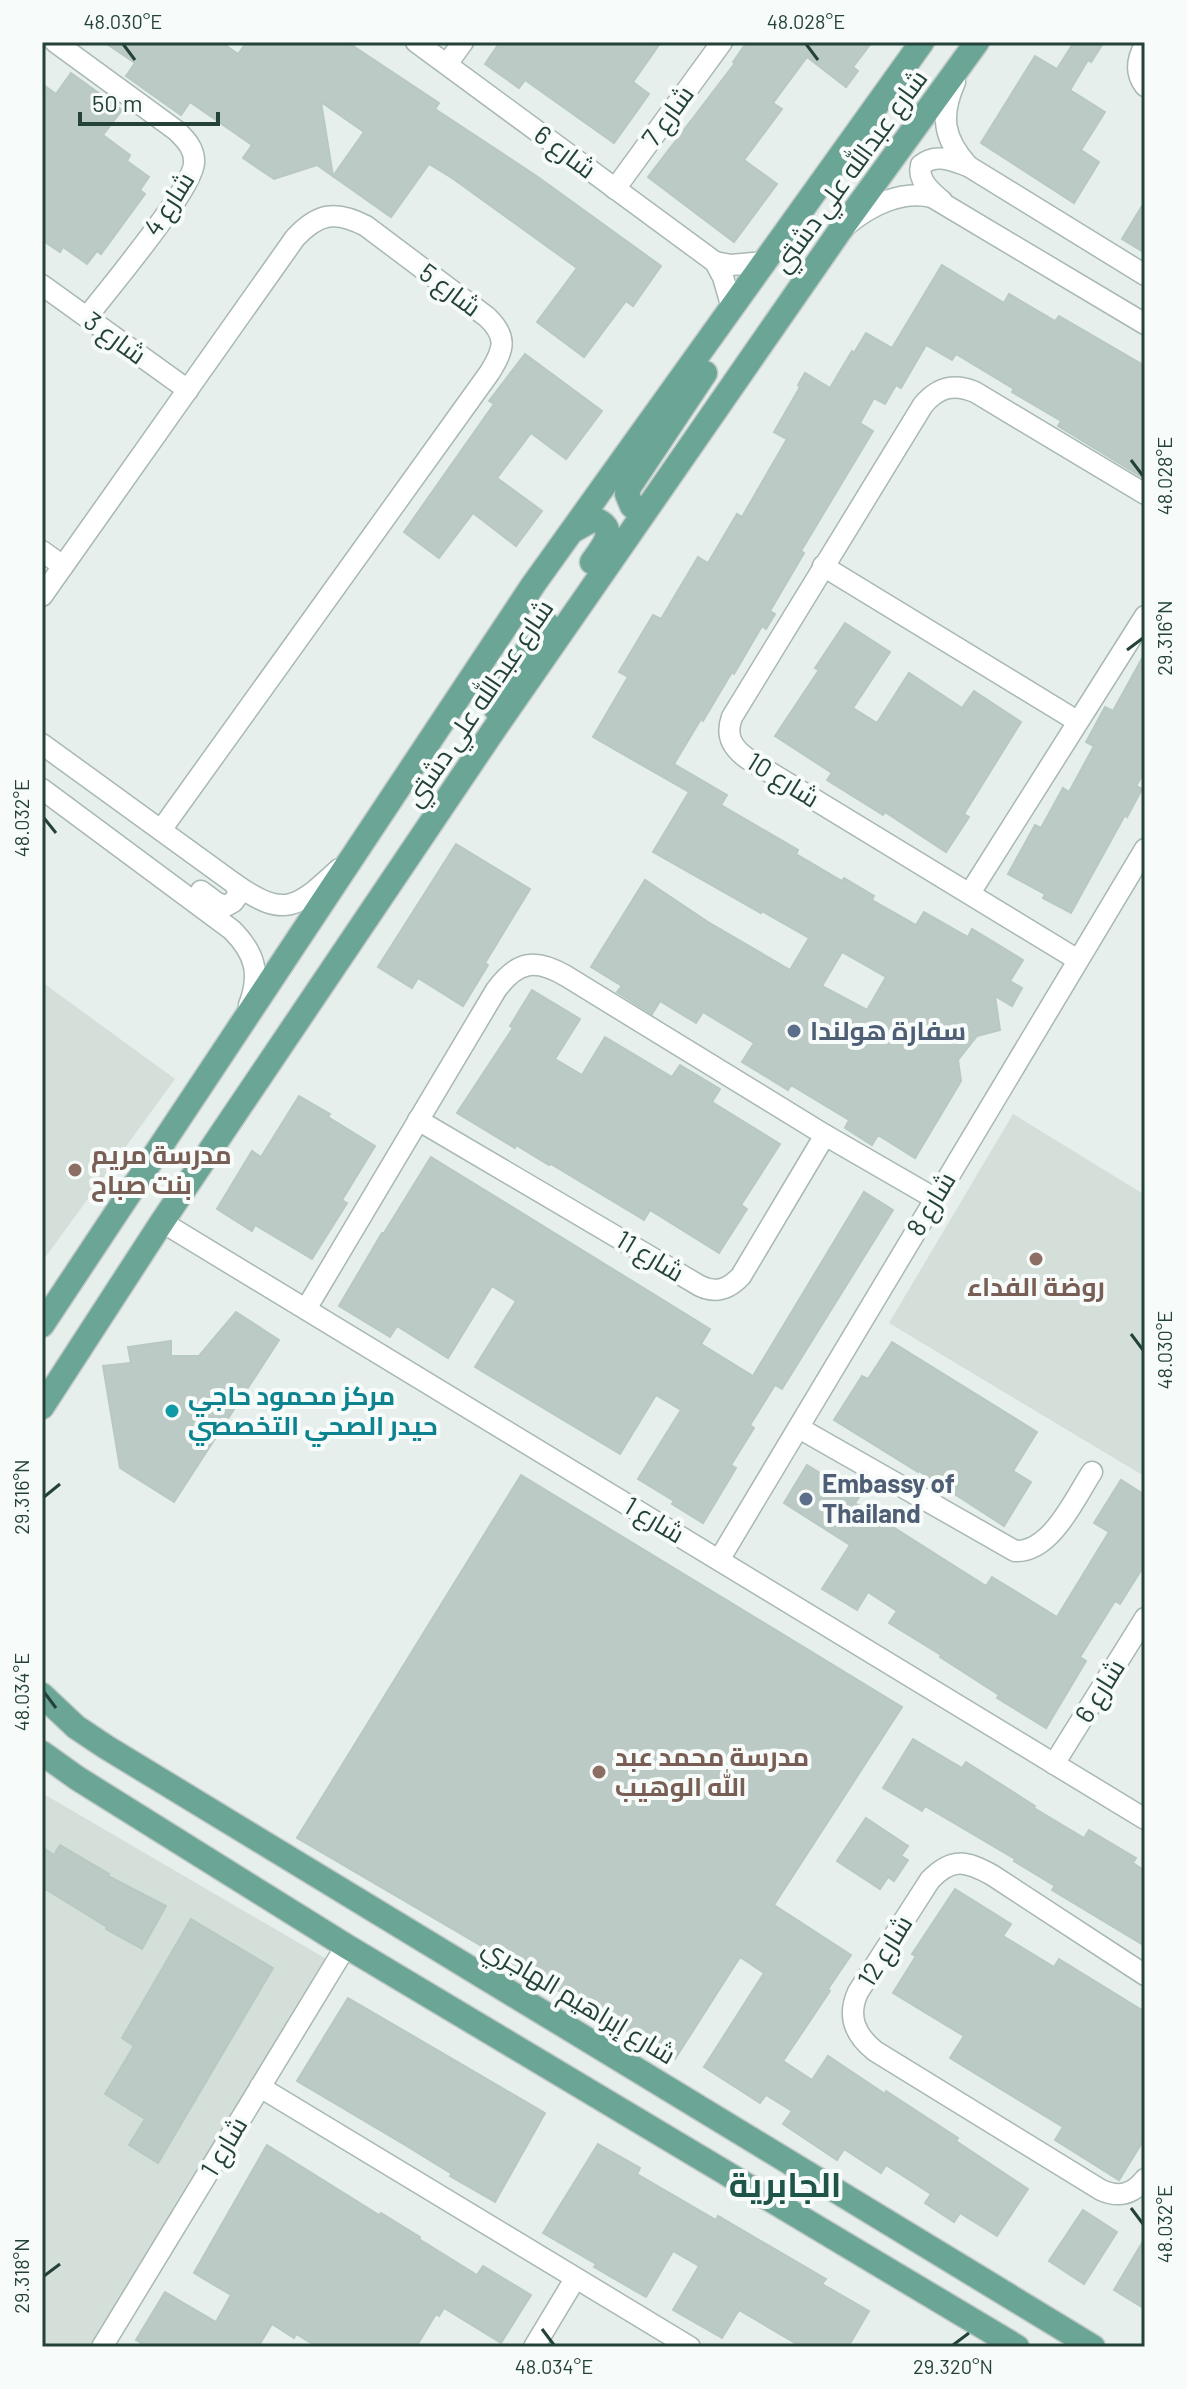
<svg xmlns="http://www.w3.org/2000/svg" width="1187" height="2389" viewBox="0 0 1187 2389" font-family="Barlow,Cairo,sans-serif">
	<rect width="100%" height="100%" fill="#e6efeb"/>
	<g fill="#d4dfda">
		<polygon points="42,982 175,1079 42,1262"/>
		<polygon points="1013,1114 1145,1195 1144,1476 889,1323"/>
		<polygon points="42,1793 335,1964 102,2347 42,2347"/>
	</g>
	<g fill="#bbcac4" stroke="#b8c9c2" stroke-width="2" fill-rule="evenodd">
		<path d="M104,42H221L238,54L247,42H347L439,103L435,109L538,177L661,266L633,306L626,301L584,357L537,322L577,268L452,178L429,164L391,217L317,165L274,179L243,158L252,145L190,102L181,115L126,76L135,63ZM321,102L364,132L333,176Z"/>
		<polygon points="500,42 661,42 633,82 649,94 614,143 525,80 519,88 485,64"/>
		<polygon points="747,42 872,42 853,67 858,71 846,87 807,57 773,103 782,109 744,160 777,184 734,242 648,177 735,63 733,62"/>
		<polygon points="1074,42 1104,42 1091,62 1088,60 1070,90 1105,112 1081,150 1099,162 1074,203 981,143 1035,56 1057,69"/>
		<polygon points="71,73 122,110 103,135 130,155 127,161 149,177 140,190 145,194 101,254 97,251 87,264 63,247 60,252 42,240 42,84 56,94"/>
		<polygon points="1145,201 1145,253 1122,239"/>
		<path d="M942,265L1004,303L1009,294L1055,321L1059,316L1145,366V479L1058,426L1061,421L1012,392L1014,389L956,354L952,360L926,345L901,388L896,385L885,404L874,398L860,423L873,431L801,551L804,553L770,611L775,614L766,629L762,626L734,674L732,672L703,721L701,719L674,764L727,795L721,805L798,850L796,854L842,881L844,878L874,896L872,900L916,925L924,912L968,937L972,929L1023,960L1010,981L1022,988L1012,1006L995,996L1000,1030L977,1036L958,1060L961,1081L915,1158L878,1135L872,1145L845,1128L849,1120L791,1085L788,1090L742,1062L754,1043L703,1012L696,1023L660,1001L652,1014L617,992L622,986L591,967L645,880L708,922L790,970L809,938L762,911L761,913L653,852L689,792L593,737L628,677L619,672L653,615L661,619L698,557L708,563L737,514L742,517L787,439L774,432L800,387L798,385L805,373L830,388L852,351L854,353L866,333L892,348ZM842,952L886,977L867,1010L822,986Z"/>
		<polygon points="525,354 602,411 566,459 531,433 497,478 542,511 516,546 473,513 439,558 404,532 494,404 489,401"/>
		<polygon points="845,623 890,652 853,708 877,723 909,673 962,708 974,691 1021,722 964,814 969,817 946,852 885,812 883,815 827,780 832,773 775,736 819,670 815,668"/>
		<polygon points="1145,653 1145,771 1136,786 1142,789 1127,817 1125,815 1071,913 1043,898 1045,894 1008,874 1035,825 1041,828 1063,788 1069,792 1094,746 1086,742 1105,707 1113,711"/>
		<polygon points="456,844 530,889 485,963 488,965 463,1006 418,978 412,988 378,967"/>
		<polygon points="532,990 580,1019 555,1059 582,1075 605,1037 672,1077 680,1065 720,1089 712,1102 780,1144 741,1205 747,1209 719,1253 650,1210 644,1220 551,1164 549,1165 516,1145 515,1148 457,1113 513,1028 510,1026"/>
		<polygon points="299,1096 330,1114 328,1117 375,1146 342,1200 347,1203 312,1259 255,1225 252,1231 217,1209 252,1151 261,1157"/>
		<polygon points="431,1157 710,1329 701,1344 753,1376 864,1192 893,1210 782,1389 775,1385 750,1425 754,1428 731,1465 736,1468 703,1523 672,1504 674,1501 638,1479 681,1410 656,1395 620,1454 475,1367 516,1301 492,1286 448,1358 397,1326 390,1337 339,1306 382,1233 384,1233"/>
		<polygon points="236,1312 279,1340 174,1502 120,1468 103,1366 131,1363 128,1347 171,1341 171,1356 199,1356"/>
		<polygon points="892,1342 1037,1432 1013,1471 1031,1482 1004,1526 919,1471 918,1472 834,1420 862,1376 868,1379"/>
		<polygon points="807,1465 859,1497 855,1503 986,1586 992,1577 1057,1617 1109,1532 1094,1523 1121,1480 1145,1495 1145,1564 1120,1604 1115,1601 1080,1657 1086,1661 1046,1728 997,1698 999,1695 940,1657 941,1655 889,1623 897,1611 868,1592 857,1610 822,1589 850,1545 784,1503"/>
		<polygon points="521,1475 902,1707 774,1905 851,1955 828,1989 830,1991 783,2061 812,2080 828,2056 885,2094 886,2091 958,2138 956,2141 1028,2189 997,2236 960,2213 954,2222 925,2203 931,2194 886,2165 881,2173 844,2149 837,2160 783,2124 792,2111 766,2095 760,2103 704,2067 764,1973 740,1957 675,2059 297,1838"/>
		<polygon points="913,1739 962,1768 966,1762 1035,1806 1034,1808 1084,1838 1089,1830 1136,1858 1133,1863 1145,1871 1145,1946 1052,1890 1055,1886 1014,1861 1015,1859 925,1806 922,1811 883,1788"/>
		<polygon points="866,1818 908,1846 901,1856 908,1860 894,1881 888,1877 880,1889 837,1861"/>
		<polygon points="60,1845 109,1874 108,1876 166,1906 142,1949 106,1929 107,1927 42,1887 42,1847 54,1855"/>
		<polygon points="955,1889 1011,1924 1003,1936 1054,1967 1059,1959 1145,2012 1145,2138 1119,2180 1055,2140 1063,2127 950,2058 964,2036 893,1993 916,1956 912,1954"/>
		<polygon points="191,1919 273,1968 158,2163 129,2145 145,2119 105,2094 134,2046 122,2038"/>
		<polygon points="348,1998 545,2113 495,2202 450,2176 452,2174 405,2145 297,2081"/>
		<polygon points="598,2144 640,2168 637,2174 716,2220 718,2216 826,2279 822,2284 869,2311 848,2347 802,2347 739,2310 722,2338 673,2310 699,2266 673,2251 646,2297 594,2267 596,2264 543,2233"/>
		<polygon points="267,2145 379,2215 381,2213 420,2237 419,2239 477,2275 483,2266 531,2295 501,2343 444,2308 439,2316 436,2314 416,2347 318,2347 296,2334 294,2338 272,2324 258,2347 148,2347 136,2340 165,2292 216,2322 231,2295 194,2273"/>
		<polygon points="1083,2210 1117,2232 1084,2284 1049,2261"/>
		<polygon points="1145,2238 1145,2309 1114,2290"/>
	</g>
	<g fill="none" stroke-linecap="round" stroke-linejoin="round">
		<g stroke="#a8b8b2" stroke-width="23">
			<g id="minor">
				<path d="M55,42L177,131C186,140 195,149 194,163C193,189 107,291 87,317"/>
				<polyline points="416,42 715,262 723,277 732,308"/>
				<path d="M1145,45C1137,59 1135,73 1145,86"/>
				<polyline points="447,64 463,42"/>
				<path d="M955,82C940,116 943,138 968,166L1145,275"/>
				<polyline points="615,189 722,42"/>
				<path d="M942,201C931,192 917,180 921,165C936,153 951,160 968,166"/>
				<path d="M848,224C871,205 902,190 932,197L1145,324"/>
				<polyline points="715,262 731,265 764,262"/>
				<polyline points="42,285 188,390"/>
				<polyline points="42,551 63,566"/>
				<polyline points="823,566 1077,721"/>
				<path d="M42,596L295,238C318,213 336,210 366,226L487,317C508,337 504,349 490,372L161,830"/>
				<path d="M42,744L235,884C285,919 297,908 339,869"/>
				<path d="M42,789L232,930C255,953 261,974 249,1005"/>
				<polyline points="201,891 217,903 226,906 233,902 239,894 235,884"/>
				<polyline points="970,893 1145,616"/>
				<path d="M1078,960L748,759C732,748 725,736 732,717L923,405C938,387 954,383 975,392L1145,494"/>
				<path d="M418,1120L700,1286C717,1294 729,1289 741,1276L825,1135"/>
				<polyline points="162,1222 1145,1819"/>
				<path d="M306,1309L496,990C517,961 535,958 566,976L825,1135L934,1198"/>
				<path d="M799,1428L1015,1551C1051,1553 1075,1498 1092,1472"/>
				<polyline points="719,1560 1145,849"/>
				<polyline points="1054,1764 1145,1618"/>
				<path d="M1145,1975L992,1875C966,1861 952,1857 930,1880L858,1992C847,2016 855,2035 875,2051L1101,2190C1119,2198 1132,2195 1145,2179"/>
				<polyline points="260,2087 690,2347"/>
				<polyline points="102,2347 346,1946"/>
				<polyline points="534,2347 575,2279"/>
			</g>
		</g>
		<g stroke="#c2cac8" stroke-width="27">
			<g id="major">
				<polyline points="642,514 632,506 627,494 629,487 705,373"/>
				<path d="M574,530L594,519C620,528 602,548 592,562"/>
				<path d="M496,709C504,676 528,651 547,624"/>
				<polyline points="42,1325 533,585 922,42"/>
				<polyline points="42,1407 162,1222 493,731 839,232 977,42"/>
				<polyline points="42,1695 76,1727 106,1747 1093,2347"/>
				<polyline points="42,1753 77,1778 346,1946 1017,2347"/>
			</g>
		</g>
		<use href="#minor" stroke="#fff" stroke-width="20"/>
		<use href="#major" stroke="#6aa596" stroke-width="24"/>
	</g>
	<path fill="none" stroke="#24423a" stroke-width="3" d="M123,44L135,60M806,44L818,60M1131,460L1143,476M1127,650L1143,638M44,818L56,833M1131,1334L1143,1350M44,1497L60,1484M44,1692L56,1708M1131,2208L1143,2224M44,2276L60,2264M542,2329L554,2345M953,2345L969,2333"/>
	<g fill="#5c6f8a" stroke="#f7fbf9" stroke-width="3">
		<circle cx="794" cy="1031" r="8"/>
		<circle cx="806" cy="1499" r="8"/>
	</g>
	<g fill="#8d6e63" stroke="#f7fbf9" stroke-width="3">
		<circle cx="75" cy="1170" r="8"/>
		<circle cx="1036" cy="1259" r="8"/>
		<circle cx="599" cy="1772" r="8"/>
	</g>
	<circle fill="#0f9aa8" stroke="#f7fbf9" stroke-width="3" cx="172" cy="1411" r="8"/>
	<g text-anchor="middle" stroke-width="8" stroke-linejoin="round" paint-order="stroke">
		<g font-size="26" fill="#24423a" stroke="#f7fbf9">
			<text transform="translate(668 116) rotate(-54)" y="9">شارع 7</text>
			<text transform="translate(565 152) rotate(37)" y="9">شارع 6</text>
			<text transform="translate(850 171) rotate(-54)" y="9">شارع عبدالله علي دشتي</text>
			<text transform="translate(169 204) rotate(-57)" y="9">شارع 4</text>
			<text transform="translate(450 290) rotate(37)" y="9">شارع 5</text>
			<text transform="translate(115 338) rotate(36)" y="9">شارع 3</text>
			<text transform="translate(479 703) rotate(-56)" y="9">شارع عبدالله علي دشتي</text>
			<text transform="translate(783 780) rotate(32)" y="9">شارع 10</text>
			<text transform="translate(931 1204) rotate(-59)" y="9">شارع 8</text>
			<text transform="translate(650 1256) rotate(31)" y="9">شارع 11</text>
			<text transform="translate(654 1520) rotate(31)" y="9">شارع 1</text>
			<text transform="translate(1100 1691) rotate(-58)" y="9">شارع 6</text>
			<text transform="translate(885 1951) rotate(-58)" y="9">شارع 12</text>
			<text transform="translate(579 2001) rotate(31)" y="9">شارع إبراهيم الهاجري</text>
			<text transform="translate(224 2147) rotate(-59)" y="9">شارع 1</text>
		</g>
		<g font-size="26" font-weight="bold" fill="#4e5e75" stroke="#f7fbf9" text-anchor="start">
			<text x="810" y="1040">سفارة هولندا</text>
			<text x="822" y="1493">Embassy of<tspan x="822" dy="30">Thailand</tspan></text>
		</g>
		<g font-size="26" font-weight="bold" fill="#785e54" stroke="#f7fbf9" text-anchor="start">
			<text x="91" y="1164">مدرسة مريم<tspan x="91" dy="30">بنت صباح</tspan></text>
			<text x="1036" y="1296" text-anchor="middle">روضة الفداء</text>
			<text x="615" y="1766">مدرسة محمد عبد<tspan x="615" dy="30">الله الوهيب</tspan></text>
		</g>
		<g font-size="26" font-weight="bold" fill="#0d838f" stroke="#f7fbf9" text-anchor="start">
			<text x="188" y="1405">مركز محمود حاجي<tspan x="188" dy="30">حيدر الصحي التخصصي</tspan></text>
		</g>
		<g font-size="34" font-weight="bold" fill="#1f5548" stroke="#f7fbf9">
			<text x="785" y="2197">الجابرية</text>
		</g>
	</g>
	<rect width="1187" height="2389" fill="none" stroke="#f7fbf9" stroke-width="88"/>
	<path d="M80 112v12h138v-12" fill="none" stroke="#24423a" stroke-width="4"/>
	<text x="92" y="112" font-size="24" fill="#24423a" stroke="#f7fbf9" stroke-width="6" paint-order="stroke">50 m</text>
	<rect x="44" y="44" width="1099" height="2301" fill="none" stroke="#24423a" stroke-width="3"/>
	<g font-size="20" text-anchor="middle" fill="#24423a">
		<text x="123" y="29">48.030°E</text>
		<text x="806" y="29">48.028°E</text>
		<text transform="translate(1165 476) rotate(-90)" y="7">48.028°E</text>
		<text transform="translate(1165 638) rotate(-90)" y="7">29.316°N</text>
		<text transform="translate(22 818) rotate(-90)" y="7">48.032°E</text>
		<text transform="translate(1165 1350) rotate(-90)" y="7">48.030°E</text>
		<text transform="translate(22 1497) rotate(-90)" y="7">29.316°N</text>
		<text transform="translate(22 1692) rotate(-90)" y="7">48.034°E</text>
		<text transform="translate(1165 2224) rotate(-90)" y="7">48.032°E</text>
		<text transform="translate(22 2276) rotate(-90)" y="7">29.318°N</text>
		<text x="554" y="2374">48.034°E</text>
		<text x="953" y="2374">29.320°N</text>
	</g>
</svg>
